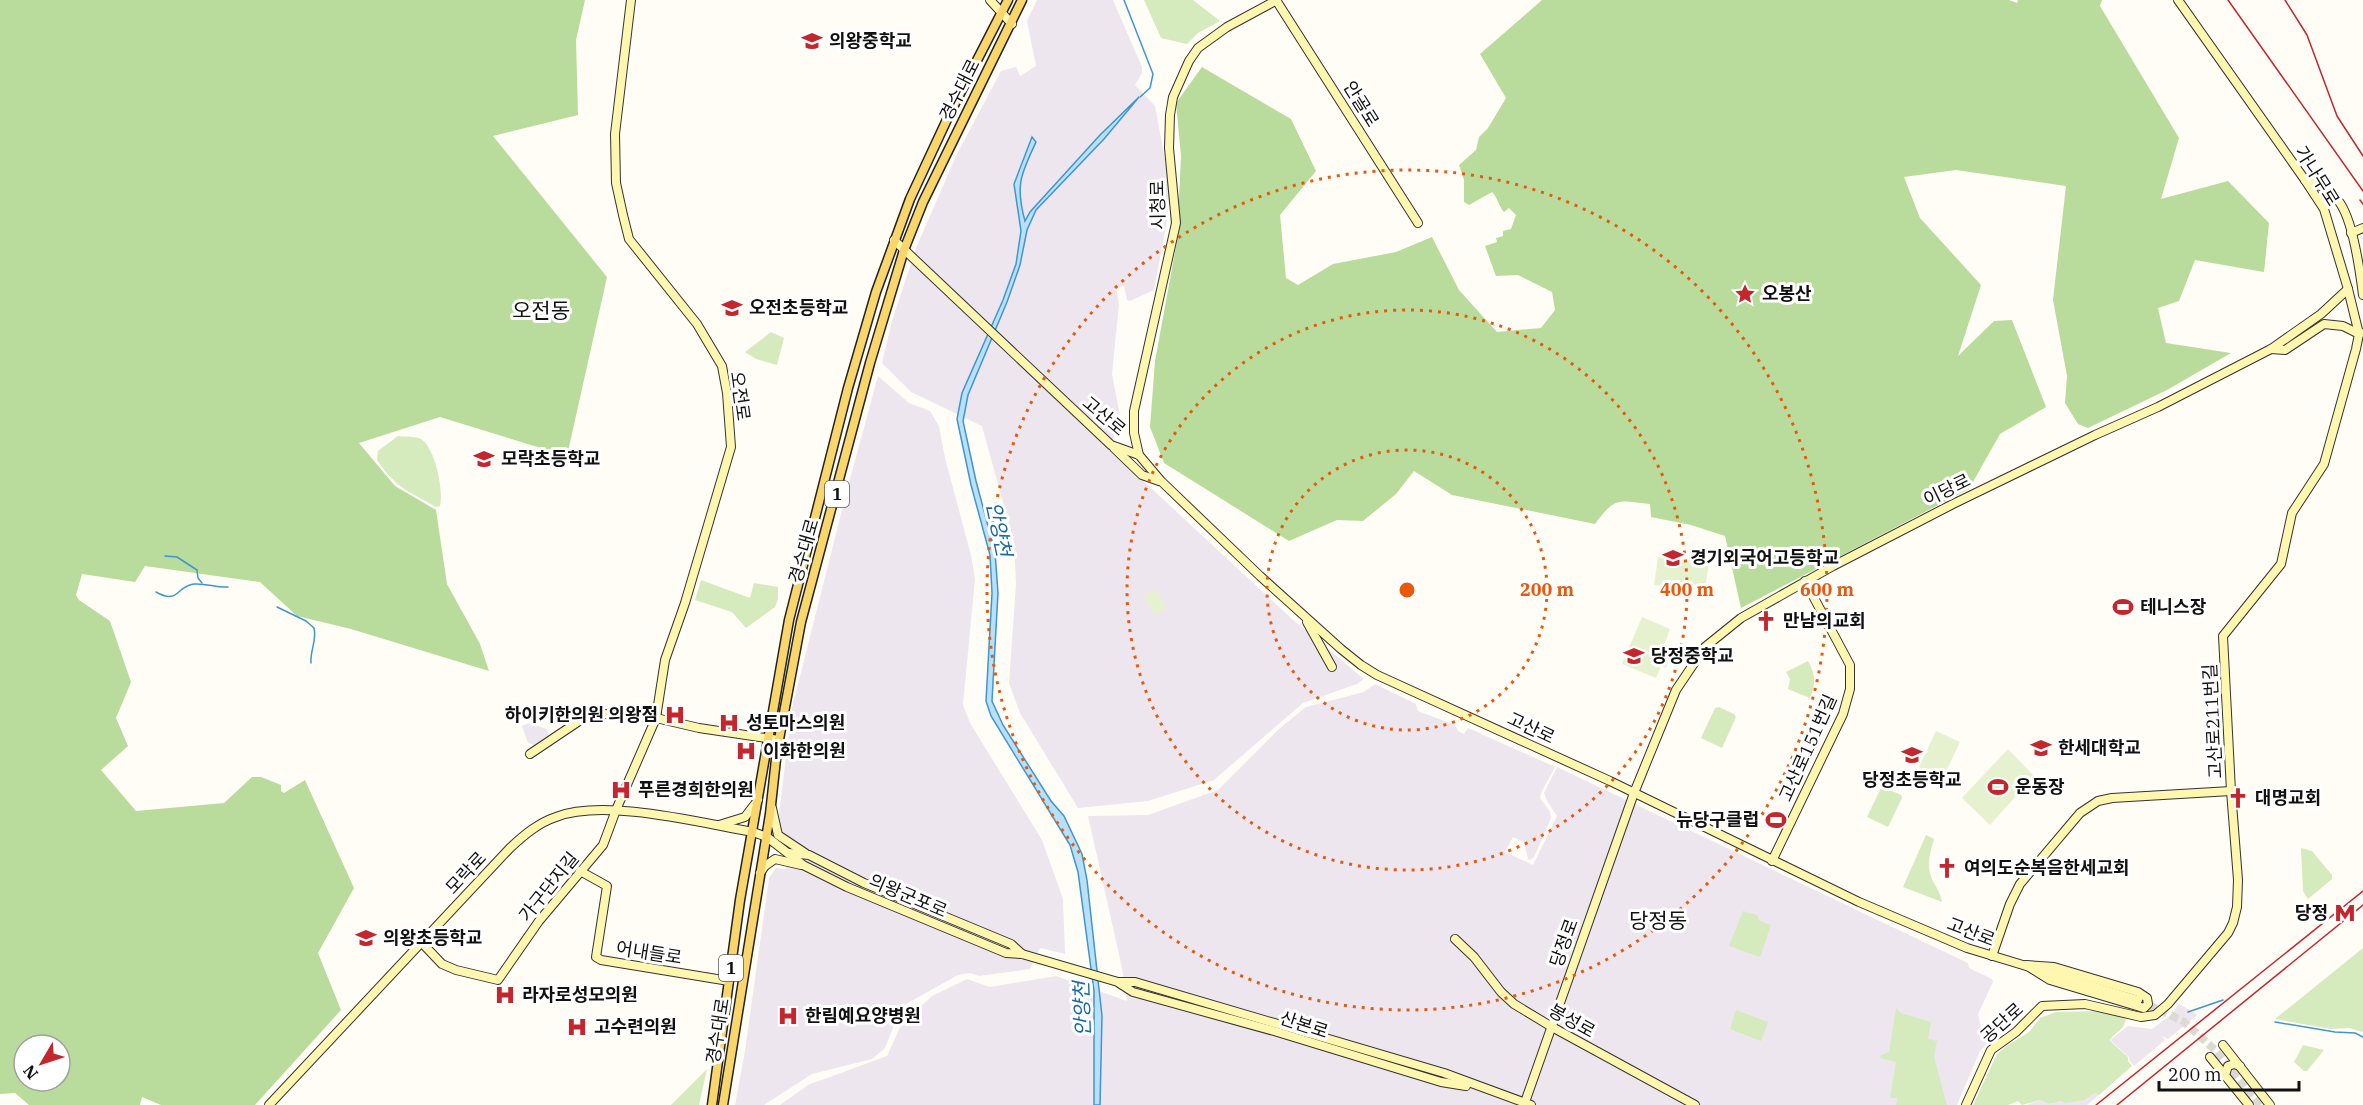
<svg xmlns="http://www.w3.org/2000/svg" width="2363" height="1105" viewBox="0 0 2363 1105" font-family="'IBM Plex Serif','Noto Sans KR',serif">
	<rect width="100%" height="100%" fill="#fffdf5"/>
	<g fill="#eee6ef">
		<polygon points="1037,0 1113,0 1142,67 1142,73 1135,85 1155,106 1170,187 1166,227 1154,290 1130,301 1127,300 1124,286 1116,288 1119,304 1112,374 1121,421 1109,449 1292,619 1364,679 1357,684 1303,703 1214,780 1148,801 1078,808 1020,713 1009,683 1016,584 1014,542 982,426 911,392 882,363 892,321 916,248 956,156 1001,71 1016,67 1020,76 1036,66 1027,21"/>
		<polygon points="878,376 909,403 930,411 939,426 945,458 971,555 975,579 963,705 970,723 1042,840 1063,899 1065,954 1040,948 1030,969 979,976 970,973 958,975 906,1004 899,1013 885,1048 872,1059 812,1074 764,1105 735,1105 745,1051 769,878 776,868 786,869 791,839 781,830 779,814 792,708 847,490"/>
		<polygon points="1375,684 1416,704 1418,711 1455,725 1458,731 1464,734 1468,728 1555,767 1541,793 1540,798 1550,812 1551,818 1534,857 1530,860 1528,859 1524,842 1513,837 1505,852 1533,865 1557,816 1547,801 1544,793 1557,767 1968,963 1969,968 1992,979 1993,982 1978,1014 1983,1035 1988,1043 1980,1051 1957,1105 780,1105 808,1085 887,1056 901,1025 932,996 967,979 990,987 1056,976 1127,1001 1122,968 1088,816 1148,815 1218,790 1279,729 1306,707 1364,692"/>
		<polygon points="529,723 547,729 549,737 534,745 528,743 522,726"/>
		<polygon points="2179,1004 2197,1014 2196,1016 2168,1039 2162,1036 2165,1040 2134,1066 2129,1060 2129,1057 2110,1040 2128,1026 2152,1029 2172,1014"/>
		<polygon points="2094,1093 2099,1095 2087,1105 2027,1105 2040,1100 2050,1104"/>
	</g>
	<g fill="#d5ebbd">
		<polygon points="1144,0 1193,0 1220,21 1198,33 1187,44 1161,38"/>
		<polygon points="771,332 784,338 777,365 756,359 745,352"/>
		<path d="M398,436C405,437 415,436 421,439C435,447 444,492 440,506L436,507C407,490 397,489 377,460L378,451Z"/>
		<polygon points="701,580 750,598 754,583 778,587 778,599 775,607 746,628 732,612 695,600"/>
		<path d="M1808,661C1816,675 1816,684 1810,698L1788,689L1790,679L1786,672Z"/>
		<polygon points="1719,707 1734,714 1736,717 1722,748 1701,738 1715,708"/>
		<polygon points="1883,787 1901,795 1902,798 1888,827 1867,817 1881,788"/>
		<path d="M1926,835L1934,839C1930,853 1926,865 1932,879C1936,888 1940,891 1942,902L1903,887Z"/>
		<polygon points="2301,848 2312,851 2332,875 2332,879 2308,899 2303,891"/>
		<polygon points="1743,911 1757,915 1760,921 1771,925 1760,957 1729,946"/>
		<polygon points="2363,948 2363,1032 2349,1028 2331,1029 2275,1019"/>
		<polygon points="1896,1008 1901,1013 1931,1022 1928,1039 1937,1041 1934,1057 1947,1105 1896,1105 1897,1098 1890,1098 1896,1062 1880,1058 1881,1055 1889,1052"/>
		<polygon points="1736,1010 1768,1022 1761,1041 1730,1029"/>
		<polygon points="2100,1011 2126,1019 2123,1027 2109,1040 2128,1057 2128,1061 2132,1066 2099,1095 2094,1093 2085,1100 2064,1103 2062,1101 2049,1104 2040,1100 2022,1105 2018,1101 2008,1105 1973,1105 1997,1054 2008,1045 2029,1032 2040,1018 2056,1012"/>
		<polygon points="2303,1045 2324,1050 2307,1071 2304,1071 2294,1062"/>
		<polygon points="707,1069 699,1105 671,1105"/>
	</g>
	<g fill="#b9dc9c" fill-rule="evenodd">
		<path d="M0,0H585L576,40L578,115L493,136L607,277L567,456L440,417L359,443L395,486L436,510L447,584L480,644L489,671L351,629L297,616L260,582L145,566L135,582L82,574L76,595L79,600L110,621L131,682L116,718L128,746L101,770L136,811L224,803L252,777H261L281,785V791L284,793L305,780L354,888L318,953L341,1010L255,1105H161L142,1097L140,1105H29L15,1093L0,1094ZM24,1045H60V1081H24Z"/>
		<path d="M1542,0H2009L2017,3L2018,0H2102L2100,6L2179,138L2161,199L2228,181L2269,223L2264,272L2195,260L2179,301L2158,308L2166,343L2231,353L2167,390L2088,428L2078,424L2065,403L2067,376L2053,300L2066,186L1956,170L1904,177L1920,218L1981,285L1958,356L1994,321L2012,320L2046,407L2000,434L1969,489L1741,608L1725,536L1691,525L1651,517L1650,504C1617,501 1616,496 1595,524L1452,495L1414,471L1396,494L1363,521L1337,520L1289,541L1164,463L1150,427L1155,361L1177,241L1181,156L1176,103L1202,67L1291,119L1316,171L1280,215L1286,278L1298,285L1333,264L1396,252L1432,237L1459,290L1497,332L1541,328L1555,310L1552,292L1518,275L1496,276L1485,246L1497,242L1496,238L1503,236V231L1511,229L1516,215L1509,208L1504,212C1498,205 1498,198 1492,192L1469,205L1464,202V180L1459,165L1476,150L1479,137L1488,128L1506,98L1480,54Z"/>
	</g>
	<g fill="#e6f2cf">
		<polygon points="1658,557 1709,564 1704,593 1654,585"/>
		<polygon points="1155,589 1166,608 1155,615 1144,596"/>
		<polygon points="1642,617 1670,629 1664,646 1674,650 1666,668 1661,666 1656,678 1622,664"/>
		<polygon points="1936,731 1960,742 1943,778 1919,767"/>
		<polygon points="2008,749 2034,776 1990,825 1962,798"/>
	</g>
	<path fill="#b9e0f7" stroke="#3f96cf" stroke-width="1.5" d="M1139,97L1104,139L1036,210L1027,230L1020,265L1007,302L968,395L963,421L976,481L995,552L998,593L992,701L1003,725L1051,801L1064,816L1082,854L1087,880L1102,1016L1100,1105H1094V991L1078,872L1070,845L991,716L986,701L992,593L990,555L971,485L957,419L962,393L1003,300L1016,264L1021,231L1014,184L1032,137L1036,142C1021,174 1015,185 1025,221L1030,212L1100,135Z"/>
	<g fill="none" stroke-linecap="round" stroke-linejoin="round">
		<g stroke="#3f96cf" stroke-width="1.5">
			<polyline points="1124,0 1153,74 1150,88 1140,97"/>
			<polyline points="165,556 177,557 197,570 198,578 202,583"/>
			<path d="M156,592C179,605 176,586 194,584C206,583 217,588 228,587"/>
			<path d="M277,607L306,621L314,628C317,641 310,650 311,663"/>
			<polyline points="2188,1012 2223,1000"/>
			<polyline points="2275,1022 2335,1032 2355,1033 2363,1037"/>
		</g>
		<polyline stroke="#dbdad3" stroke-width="8" stroke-dasharray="8 4" stroke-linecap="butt" points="2138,1000 2183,1021 2215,1050 2260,1105"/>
		<g stroke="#333" stroke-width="10">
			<g id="secondary">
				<polyline points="990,0 1012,24"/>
				<polyline points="1276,0 1418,223"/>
				<path d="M2305,180C2318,183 2332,191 2340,203C2353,222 2360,271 2363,295"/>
				<polyline points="2351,233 2363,228"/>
				<polyline points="894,240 1111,445 1139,455 1161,481 1260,576 1341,649 1361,665 1377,675 1610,781 1859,902 1967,948 2138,1000"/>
				<polyline points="2271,349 2285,350 2324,324 2343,326 2359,334 2361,333"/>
				<polyline points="1114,448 1142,475 1159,481"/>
				<polyline points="1139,455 1134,433 1134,411 1176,223 1169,148 1170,115 1173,97 1189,61 1198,48 1227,27 1277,0"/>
				<polyline points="1307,622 1332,667"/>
				<polyline points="530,754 591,713 656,718 699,728 779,740"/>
				<polyline points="772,808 778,835 805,853"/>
				<polyline points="719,825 745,817 758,800"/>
				<polyline points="789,853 809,855 864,883 1011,944 1022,954"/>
				<polyline points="1772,861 1843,714 1850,689 1850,665 1805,581"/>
				<polyline points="580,871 607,886 596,957 601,960 729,981"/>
				<polyline points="760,873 765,866 775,859 801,865"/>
				<polyline points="1455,939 1474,957 1501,992 1514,1004 1552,1027 1695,1105"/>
				<polyline points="421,942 442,964 456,970 498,980 539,921 603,845 616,810 656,718 665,660 685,603 731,447 727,393 722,366 697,324 629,239 623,215 616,183 615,134 631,0"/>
				<polyline points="1992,956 2010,904 2020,884 2080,813 2098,801 2112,798 2231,791"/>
				<polygon points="2026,965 2054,967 2138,992 2147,998 2148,1004 2144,1008 2140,1007 2050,980"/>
				<polyline points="1119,983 1133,992 1274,1031 1441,1082 1466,1086"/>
				<polyline points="2223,1045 2270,1105"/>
				<polyline points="2210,1057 2249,1105"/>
				<polyline points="2225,1075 2228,1066 2234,1064 2240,1066"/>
				<path d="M269,1105L510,848C524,835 538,823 556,817C604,798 701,823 753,832L767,837L803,865L847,887L1006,953L1022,954L1118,982H1135L1444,1073L1531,1105"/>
				<polyline points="1524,1105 1634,793 1676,690 1705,647 1741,618 1833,566 1953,504 2095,435 2158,407 2271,349 2321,314 2348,289"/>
				<polyline points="1966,1105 1991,1050 2016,1032 2042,1006 2085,1004 2141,1017 2155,1015 2168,1004 2228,933 2233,923 2237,907 2238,880 2231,791 2223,636 2281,564 2292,513 2324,464 2356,349 2359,334 2348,289 2324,209 2305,180 2178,0"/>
			</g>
		</g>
		<g stroke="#222" stroke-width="11">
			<g id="primary">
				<polyline points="712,1105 740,900 789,620 848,388 876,292 910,199 950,113 1008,0"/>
				<polyline points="723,1105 770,814 777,750 801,622 870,363 904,250 923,202 1022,0"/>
			</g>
		</g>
		<use href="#secondary" stroke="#fff6b0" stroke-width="8"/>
		<use href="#primary" stroke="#f9d66b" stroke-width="8"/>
		<g stroke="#c4262e" stroke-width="1.5">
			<polyline points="2228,0 2363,191"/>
			<polyline points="2285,0 2307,35 2337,116 2363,156"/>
			<polyline points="2360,200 2363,204"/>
			<polyline points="2096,1105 2363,891"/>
			<polyline points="2117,1105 2363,905"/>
		</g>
	</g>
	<g fill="none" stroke="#e8590c" stroke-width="3" stroke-dasharray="3 6">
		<circle cx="1407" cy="590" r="140"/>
		<circle cx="1407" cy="590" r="280"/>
		<circle cx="1407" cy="590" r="420"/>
	</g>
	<defs>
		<g id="school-bare" transform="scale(1.62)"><path d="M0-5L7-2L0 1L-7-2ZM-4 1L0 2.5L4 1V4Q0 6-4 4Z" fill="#c4262e" stroke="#fff" stroke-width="2.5" paint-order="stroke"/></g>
		<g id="sight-bare" transform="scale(1.62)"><path d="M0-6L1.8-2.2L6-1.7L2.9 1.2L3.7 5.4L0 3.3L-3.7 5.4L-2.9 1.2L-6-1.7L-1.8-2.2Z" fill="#c4262e" stroke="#fff" stroke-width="2.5" paint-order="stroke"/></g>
		<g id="stadium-bare" transform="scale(1.62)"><path d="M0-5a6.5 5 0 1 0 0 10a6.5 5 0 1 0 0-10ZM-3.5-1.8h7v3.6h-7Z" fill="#c4262e" stroke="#fff" stroke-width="2.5" paint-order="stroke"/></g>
		<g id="church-bare" transform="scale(1.62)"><path d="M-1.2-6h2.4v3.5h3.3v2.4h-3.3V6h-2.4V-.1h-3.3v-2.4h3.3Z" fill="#c4262e" stroke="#fff" stroke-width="2.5" paint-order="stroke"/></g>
		<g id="hospital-bare" transform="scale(1.62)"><path d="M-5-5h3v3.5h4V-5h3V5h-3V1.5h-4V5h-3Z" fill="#c4262e" stroke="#fff" stroke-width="2.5" paint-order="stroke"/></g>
		<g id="university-bare" transform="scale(1.62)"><path d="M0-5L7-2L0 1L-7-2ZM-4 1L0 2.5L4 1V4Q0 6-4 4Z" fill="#c4262e" stroke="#fff" stroke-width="2.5" paint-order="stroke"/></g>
		<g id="metro-bare" transform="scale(1.62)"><path d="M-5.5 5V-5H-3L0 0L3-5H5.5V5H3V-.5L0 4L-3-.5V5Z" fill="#c4262e" stroke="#fff" stroke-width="2.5" paint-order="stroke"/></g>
	</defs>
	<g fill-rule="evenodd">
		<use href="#school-bare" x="812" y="41"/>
		<use href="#sight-bare" x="1745" y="294"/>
		<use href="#school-bare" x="732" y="308"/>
		<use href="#school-bare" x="484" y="459"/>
		<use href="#school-bare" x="1673" y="558"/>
		<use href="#stadium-bare" x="2123" y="607"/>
		<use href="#church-bare" x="1766" y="621"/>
		<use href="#school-bare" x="1634" y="656"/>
		<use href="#hospital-bare" x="675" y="715"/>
		<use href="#hospital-bare" x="729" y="723"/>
		<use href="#university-bare" x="2041" y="748"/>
		<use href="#hospital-bare" x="746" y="751"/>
		<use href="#school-bare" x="1912" y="755"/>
		<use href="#stadium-bare" x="1998" y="787"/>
		<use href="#hospital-bare" x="621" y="790"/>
		<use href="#church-bare" x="2238" y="798"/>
		<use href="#stadium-bare" x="1776" y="820"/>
		<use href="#church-bare" x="1947" y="868"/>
		<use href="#metro-bare" x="2345" y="913"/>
		<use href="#school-bare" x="366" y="938"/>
		<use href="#hospital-bare" x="505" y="995"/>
		<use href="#hospital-bare" x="788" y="1016"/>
		<use href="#hospital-bare" x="577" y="1027"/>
	</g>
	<g text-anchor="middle" stroke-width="6" stroke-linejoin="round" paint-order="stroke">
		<g fill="#fff" stroke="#585858" stroke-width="1.5">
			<rect x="825" y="481" width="24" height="26" rx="4.5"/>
			<rect x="719" y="955" width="24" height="26" rx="4.5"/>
		</g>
		<g font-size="16" font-weight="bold" fill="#111">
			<text x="837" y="500">1</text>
			<text x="731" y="974">1</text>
		</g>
		<g font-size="18" font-weight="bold" fill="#111" stroke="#fff" text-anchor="start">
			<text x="829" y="47">의왕중학교</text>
			<text x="1762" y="300">오봉산</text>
			<text x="749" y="314">오전초등학교</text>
			<text x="501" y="465">모락초등학교</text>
			<text x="1690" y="564">경기외국어고등학교</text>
			<text x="2140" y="613">테니스장</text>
			<text x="1783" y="627">만남의교회</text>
			<text x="1651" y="662">당정중학교</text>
			<text x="658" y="721" text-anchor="end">하이키한의원 의왕점</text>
			<text x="746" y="729">성토마스의원</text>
			<text x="2058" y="754">한세대학교</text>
			<text x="763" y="757">이화한의원</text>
			<text x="1912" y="786" text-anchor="middle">당정초등학교</text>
			<text x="2015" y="793">운동장</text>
			<text x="638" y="796">푸른경희한의원</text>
			<text x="2255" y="804">대명교회</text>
			<text x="1759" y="826" text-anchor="end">뉴당구클럽</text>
			<text x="1964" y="874">여의도순복음한세교회</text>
			<text x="2328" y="919" text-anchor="end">당정</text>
			<text x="383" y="944">의왕초등학교</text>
			<text x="522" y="1001">라자로성모의원</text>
			<text x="805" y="1022">한림예요양병원</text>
			<text x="594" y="1033">고수련의원</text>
		</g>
		<g font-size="18" fill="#111" stroke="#fff">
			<text transform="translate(960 90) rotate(-63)" y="6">경수대로</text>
			<text transform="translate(1361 104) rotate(58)" y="6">안골로</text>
			<text transform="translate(2317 176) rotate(58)" y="6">가나무로</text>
			<text transform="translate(1158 205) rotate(-91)" y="6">시청로</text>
			<text transform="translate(740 396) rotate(82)" y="6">오전로</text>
			<text transform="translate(1104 416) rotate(40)" y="6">고산로</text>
			<text transform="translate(1947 490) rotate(-26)" y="6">이당로</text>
			<text transform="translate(804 551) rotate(-74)" y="6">경수대로</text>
			<text transform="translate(2213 721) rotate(-93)" y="6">고산로211번길</text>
			<text transform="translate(1531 728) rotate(25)" y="6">고산로</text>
			<text transform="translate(1808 748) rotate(-66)" y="6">고산로151번길</text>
			<text transform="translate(466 873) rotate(-47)" y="6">모락로</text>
			<text transform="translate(549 887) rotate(-51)" y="6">가구단지길</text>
			<text transform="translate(908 896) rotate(23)" y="6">의왕군포로</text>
			<text transform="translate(1971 932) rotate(21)" y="6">고산로</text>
			<text transform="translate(1564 943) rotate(-70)" y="6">당정로</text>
			<text transform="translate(649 953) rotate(9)" y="6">어내들로</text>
			<text transform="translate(1572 1021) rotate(29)" y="6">봉성로</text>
			<text transform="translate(2002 1023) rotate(-42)" y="6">공단로</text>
			<text transform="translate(1304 1025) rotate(18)" y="6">산본로</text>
			<text transform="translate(718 1031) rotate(-81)" y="6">경수대로</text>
		</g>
		<g font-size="20" font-style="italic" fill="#1768a6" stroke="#fff">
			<text transform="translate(999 529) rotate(78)" y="7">안양천</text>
			<text transform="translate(1082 1009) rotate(-92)" y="7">안양천</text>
		</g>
		<g font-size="21" fill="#111" stroke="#fff">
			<text x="541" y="318">오전동</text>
			<text x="1658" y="928">당정동</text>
		</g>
	</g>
	<circle cx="1407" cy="590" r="9" fill="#e8590c" stroke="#fff" stroke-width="3"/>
	<g font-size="18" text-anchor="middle" font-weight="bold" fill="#e8590c" stroke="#fff" stroke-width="6" stroke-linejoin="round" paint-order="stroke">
		<text x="1547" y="596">200 m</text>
		<text x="1687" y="596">400 m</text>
		<text x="1827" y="596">600 m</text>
	</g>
	<g transform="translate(42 1063) rotate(231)"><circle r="28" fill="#ffffff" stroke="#a0a0a0" stroke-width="1.5"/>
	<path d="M0-4.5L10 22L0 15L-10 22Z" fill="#c4262e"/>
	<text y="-9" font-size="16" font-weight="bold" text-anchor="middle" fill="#111111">N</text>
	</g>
	<path d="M2159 1081v9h140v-9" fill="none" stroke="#111111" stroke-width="3"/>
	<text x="2168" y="1081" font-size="18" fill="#111111" stroke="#ffffff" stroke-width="4.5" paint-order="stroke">200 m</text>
</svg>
